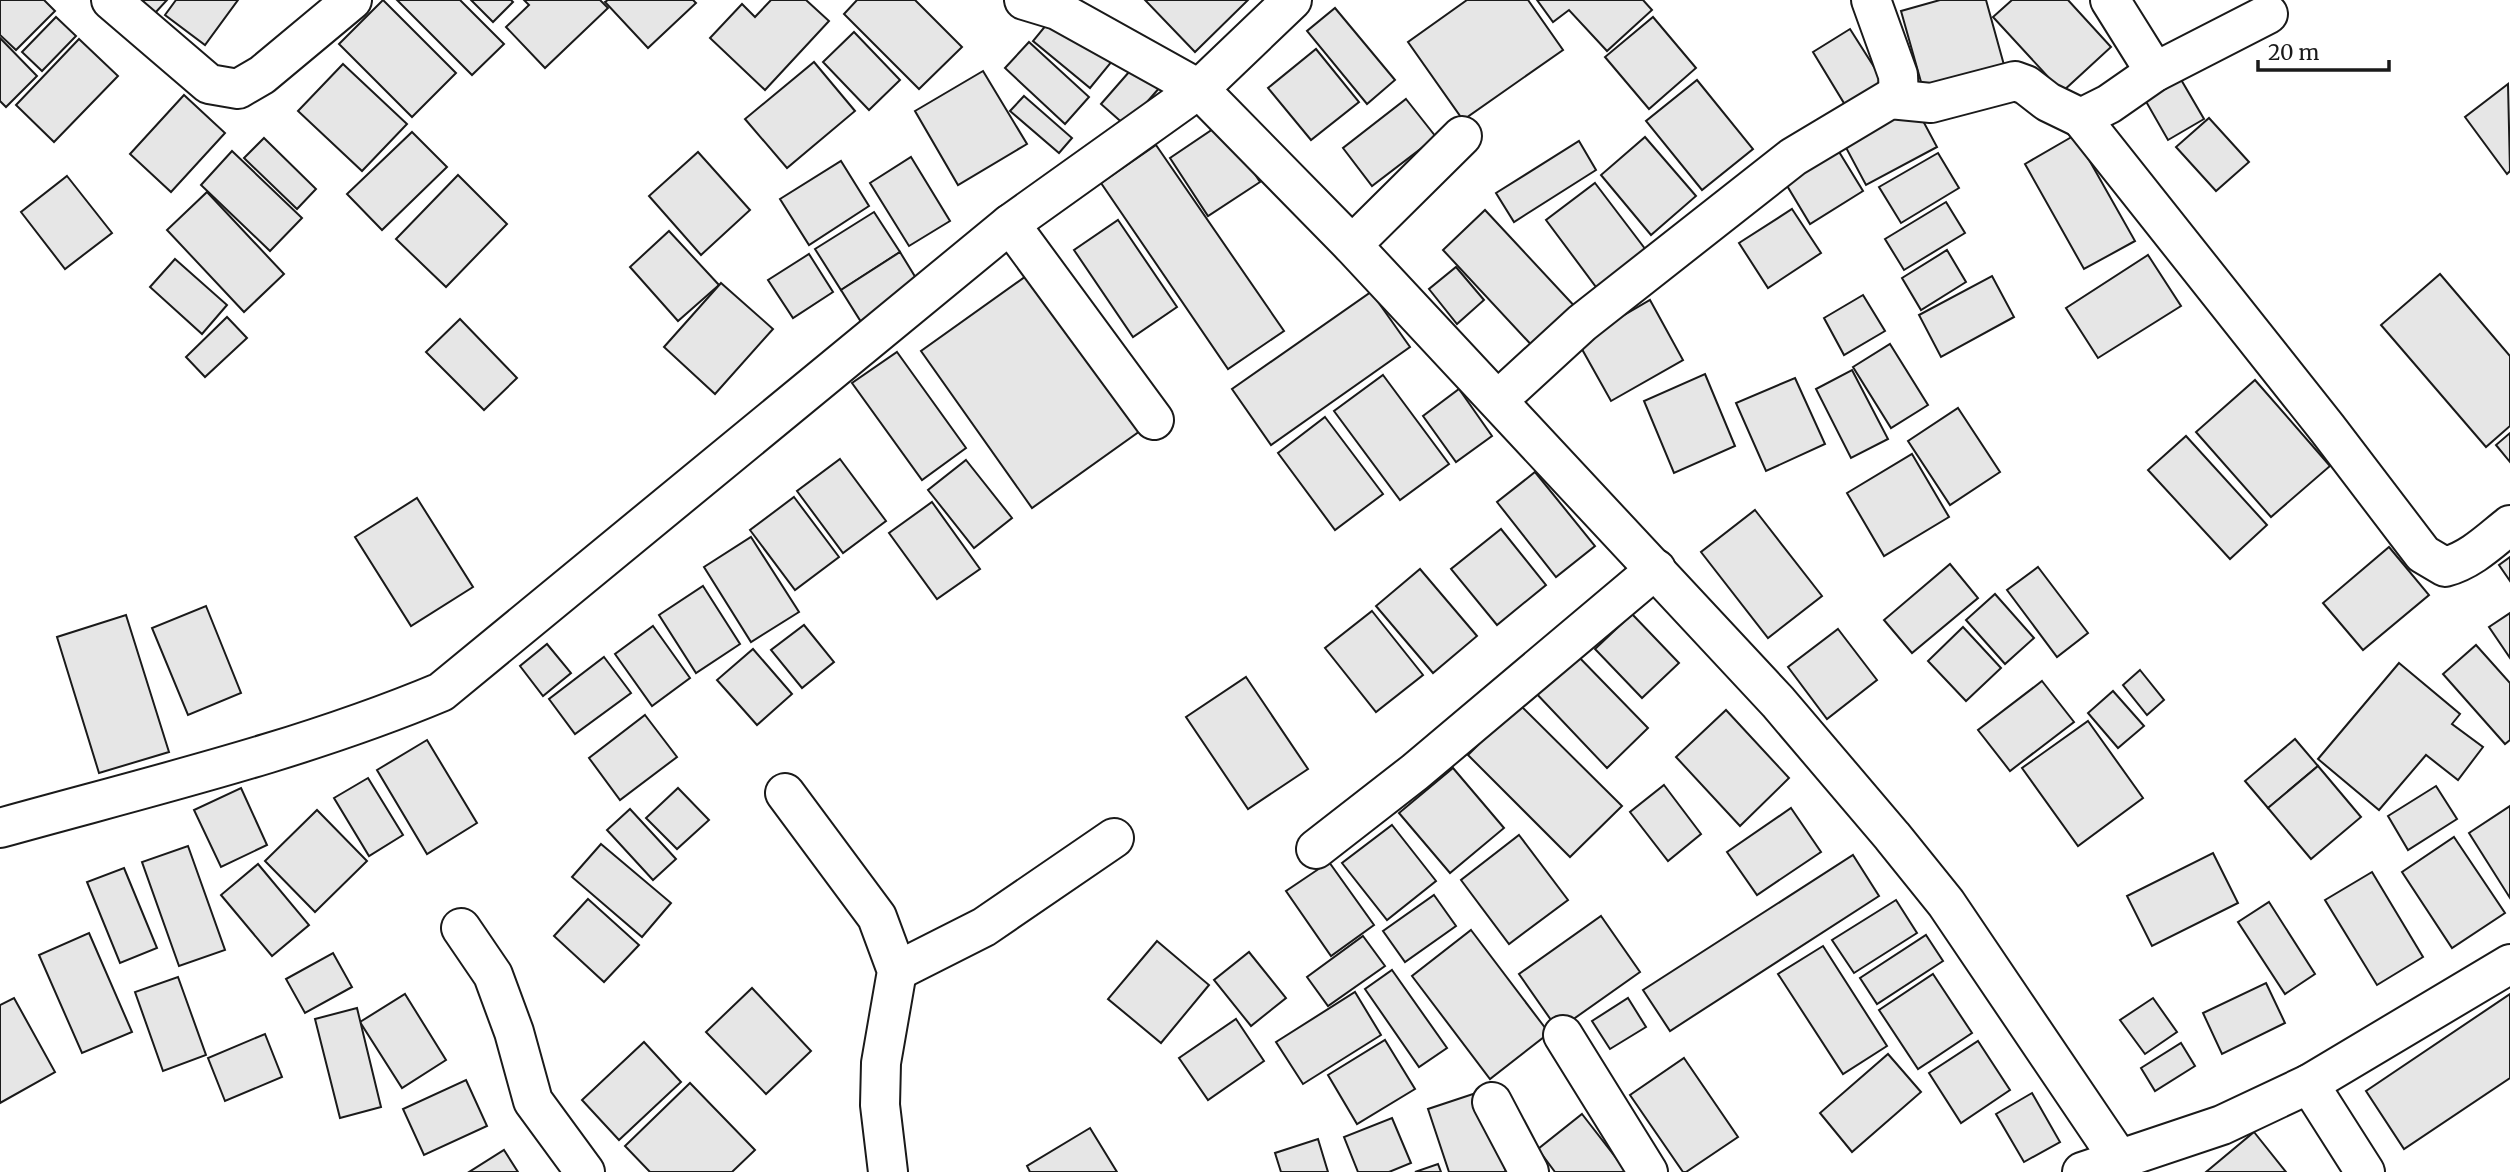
<svg xmlns="http://www.w3.org/2000/svg" width="2510" height="1172" viewBox="0 0 2510 1172" font-family="Merriweather,serif">
	<rect width="100%" height="100%" fill="#fff"/>
	<g fill="#e6e6e6" stroke="#1a1a1a" stroke-width="2">
		<polygon points="0,0 44,0 55,11 16,50 0,35"/>
		<polygon points="141,0 167,0 155,13"/>
		<polygon points="176,0 238,0 205,45 165,15"/>
		<polygon points="383,0 456,73 412,117 339,44"/>
		<polygon points="397,0 460,0 504,44 472,75"/>
		<polygon points="471,0 511,0 513,2 493,22"/>
		<polygon points="524,0 600,0 608,8 545,68 506,27 529,5"/>
		<polygon points="608,0 693,0 696,3 648,48 605,2"/>
		<polygon points="771,0 806,0 829,21 765,90 710,38 742,4 755,17"/>
		<polygon points="857,0 915,0 962,47 919,89 844,14"/>
		<polygon points="1145,0 1248,0 1195,52"/>
		<polygon points="1467,0 1528,0 1563,50 1463,120 1408,42"/>
		<polygon points="1537,0 1643,0 1652,10 1607,51 1569,10 1553,22"/>
		<polygon points="1940,0 1986,0 2004,65 1923,89 1901,11"/>
		<polygon points="2012,0 2068,0 2111,47 2062,92 1993,17"/>
		<polygon points="1335,8 1395,80 1367,104 1307,31"/>
		<polygon points="1056,13 1113,60 1090,88 1033,41"/>
		<polygon points="56,17 76,36 42,71 22,52"/>
		<polygon points="1653,17 1696,68 1649,109 1605,57"/>
		<polygon points="1850,29 1888,89 1850,113 1813,52"/>
		<polygon points="854,32 900,80 869,110 823,62"/>
		<polygon points="0,38 37,76 6,107 0,101"/>
		<polygon points="79,39 118,76 54,142 16,105"/>
		<polygon points="1029,42 1089,97 1065,124 1005,68"/>
		<polygon points="1316,49 1359,102 1311,140 1268,88"/>
		<polygon points="814,62 855,111 787,168 745,119"/>
		<polygon points="343,64 407,124 362,171 298,111"/>
		<polygon points="1136,64 1161,86 1126,126 1101,104"/>
		<polygon points="983,71 1027,144 958,185 915,111"/>
		<polygon points="2176,71 2204,119 2168,140 2140,91"/>
		<polygon points="1697,80 1753,149 1702,190 1646,121"/>
		<polygon points="2508,84 2510,171 2507,174 2465,117"/>
		<polygon points="184,95 225,133 171,192 130,154"/>
		<polygon points="1024,96 1072,138 1059,153 1010,111"/>
		<polygon points="1406,99 1436,137 1372,186 1343,148"/>
		<polygon points="1914,104 1937,147 1866,185 1843,142"/>
		<polygon points="2209,118 2249,162 2216,191 2176,147"/>
		<polygon points="1222,123 1260,182 1208,216 1170,158"/>
		<polygon points="412,132 447,167 382,230 347,194"/>
		<polygon points="2075,135 2135,241 2084,269 2025,164"/>
		<polygon points="1645,137 1696,196 1651,235 1601,175"/>
		<polygon points="264,138 316,189 297,209 244,158"/>
		<polygon points="1579,141 1596,170 1514,222 1496,193"/>
		<polygon points="1833,142 1863,191 1810,224 1780,174"/>
		<polygon points="1156,145 1284,331 1228,369 1101,183"/>
		<polygon points="232,151 302,218 270,251 201,185"/>
		<polygon points="698,152 750,210 701,255 649,196"/>
		<polygon points="1938,153 1959,188 1901,223 1879,187"/>
		<polygon points="911,157 950,221 909,246 870,183"/>
		<polygon points="841,161 869,206 809,245 780,199"/>
		<polygon points="458,175 507,224 446,287 396,239"/>
		<polygon points="67,176 112,233 65,269 21,212"/>
		<polygon points="1595,183 1649,254 1599,291 1546,220"/>
		<polygon points="207,192 284,274 244,312 167,230"/>
		<polygon points="1946,202 1965,233 1904,270 1885,239"/>
		<polygon points="1792,209 1821,253 1768,288 1739,243"/>
		<polygon points="1485,210 1579,311 1537,351 1443,250"/>
		<polygon points="874,212 900,252 841,290 815,249"/>
		<polygon points="1118,220 1177,307 1133,337 1074,250"/>
		<polygon points="669,231 719,285 678,321 630,267"/>
		<polygon points="1947,250 1966,282 1921,310 1902,278"/>
		<polygon points="900,252 922,288 863,325 841,290"/>
		<polygon points="809,254 833,292 793,318 768,280"/>
		<polygon points="2148,255 2181,306 2098,358 2066,308"/>
		<polygon points="175,259 227,305 202,334 150,287"/>
		<polygon points="1456,267 1484,300 1457,324 1429,289"/>
		<polygon points="1036,269 1147,426 1032,508 921,351"/>
		<polygon points="2440,274 2510,356 2510,426 2486,447 2381,325"/>
		<polygon points="1992,276 2014,317 1941,357 1919,315"/>
		<polygon points="721,283 773,329 715,394 664,347"/>
		<polygon points="1371,292 1410,347 1271,445 1232,389"/>
		<polygon points="1863,295 1885,331 1844,355 1824,318"/>
		<polygon points="1650,300 1683,360 1611,401 1578,342"/>
		<polygon points="227,317 247,338 205,377 186,357"/>
		<polygon points="460,319 517,378 484,410 426,352"/>
		<polygon points="1890,344 1928,405 1891,428 1853,367"/>
		<polygon points="897,352 966,448 922,480 852,383"/>
		<polygon points="1852,370 1888,439 1851,458 1816,389"/>
		<polygon points="1705,374 1735,446 1674,473 1644,401"/>
		<polygon points="1383,375 1449,464 1400,500 1334,411"/>
		<polygon points="1795,378 1825,444 1766,471 1736,403"/>
		<polygon points="2255,380 2330,466 2271,517 2196,432"/>
		<polygon points="1459,389 1492,436 1456,462 1423,416"/>
		<polygon points="1958,408 2000,472 1950,505 1908,441"/>
		<polygon points="1325,417 1383,494 1335,530 1278,453"/>
		<polygon points="2510,433 2510,462 2496,445"/>
		<polygon points="2186,436 2267,525 2230,559 2148,470"/>
		<polygon points="1912,454 1949,517 1884,556 1847,493"/>
		<polygon points="840,459 886,521 843,553 797,491"/>
		<polygon points="966,460 1012,518 974,548 928,490"/>
		<polygon points="1535,472 1595,546 1556,577 1497,502"/>
		<polygon points="794,497 839,557 795,590 750,530"/>
		<polygon points="417,498 473,587 411,626 355,537"/>
		<polygon points="932,502 980,569 937,599 889,533"/>
		<polygon points="1755,510 1822,596 1768,638 1701,552"/>
		<polygon points="1501,529 1546,585 1497,625 1451,569"/>
		<polygon points="751,537 799,612 751,642 704,567"/>
		<polygon points="2389,547 2429,595 2363,650 2323,603"/>
		<polygon points="2510,557 2510,581 2499,565"/>
		<polygon points="1950,564 1978,598 1912,653 1884,620"/>
		<polygon points="2038,567 2088,633 2057,657 2007,590"/>
		<polygon points="1420,569 1477,636 1433,673 1376,606"/>
		<polygon points="703,586 740,644 696,673 659,615"/>
		<polygon points="1995,594 2034,638 2005,664 1966,620"/>
		<polygon points="206,606 241,693 188,715 152,628"/>
		<polygon points="1372,611 1423,675 1376,712 1325,648"/>
		<polygon points="2510,613 2510,658 2489,627"/>
		<polygon points="1632,614 1679,663 1642,698 1595,649"/>
		<polygon points="126,615 169,752 99,773 57,637"/>
		<polygon points="804,625 834,662 802,688 771,650"/>
		<polygon points="653,626 690,678 652,706 615,654"/>
		<polygon points="1963,627 2001,668 1966,701 1928,661"/>
		<polygon points="1838,629 1877,680 1827,719 1788,667"/>
		<polygon points="547,644 571,673 543,696 520,666"/>
		<polygon points="2476,645 2510,683 2510,740 2505,744 2443,674"/>
		<polygon points="753,649 792,694 757,725 717,680"/>
		<polygon points="1573,651 1648,728 1607,768 1533,690"/>
		<polygon points="604,657 631,693 575,734 549,699"/>
		<polygon points="2399,663 2460,714 2452,724 2483,747 2458,780 2426,755 2379,810 2318,759"/>
		<polygon points="2140,670 2164,700 2147,715 2123,685"/>
		<polygon points="1246,677 1308,769 1248,809 1186,717"/>
		<polygon points="2042,681 2074,722 2010,771 1978,730"/>
		<polygon points="2113,691 2144,726 2118,748 2088,713"/>
		<polygon points="1519,704 1622,806 1570,857 1468,755"/>
		<polygon points="1726,710 1789,778 1740,826 1676,757"/>
		<polygon points="645,715 677,757 620,800 589,758"/>
		<polygon points="2088,721 2143,798 2078,846 2022,768"/>
		<polygon points="2295,739 2318,766 2268,808 2245,781"/>
		<polygon points="427,740 477,823 427,854 377,770"/>
		<polygon points="2318,766 2361,817 2311,859 2268,808"/>
		<polygon points="1453,768 1504,828 1450,873 1399,813"/>
		<polygon points="368,778 403,835 369,856 334,798"/>
		<polygon points="1664,785 1701,834 1668,861 1630,812"/>
		<polygon points="2436,786 2457,819 2408,850 2388,816"/>
		<polygon points="241,788 267,845 221,867 194,810"/>
		<polygon points="678,788 709,820 677,849 646,818"/>
		<polygon points="2510,806 2510,898 2469,833"/>
		<polygon points="1791,808 1821,852 1757,895 1727,852"/>
		<polygon points="630,809 676,859 653,880 607,830"/>
		<polygon points="317,810 367,861 315,912 265,861"/>
		<polygon points="1392,825 1436,881 1387,920 1342,863"/>
		<polygon points="1519,835 1568,900 1509,944 1461,880"/>
		<polygon points="2454,837 2505,913 2452,948 2402,872"/>
		<polygon points="601,844 671,903 642,937 572,877"/>
		<polygon points="188,846 225,950 179,966 142,862"/>
		<polygon points="2213,853 2238,903 2152,946 2127,896"/>
		<polygon points="1853,855 1879,896 1670,1031 1643,990"/>
		<polygon points="1329,862 1374,925 1331,956 1286,891"/>
		<polygon points="258,864 309,925 272,956 221,895"/>
		<polygon points="124,868 157,948 120,963 87,882"/>
		<polygon points="2372,872 2423,957 2377,985 2325,900"/>
		<polygon points="1434,895 1456,926 1405,962 1383,931"/>
		<polygon points="588,899 639,945 604,982 554,936"/>
		<polygon points="1896,900 1917,933 1854,973 1832,940"/>
		<polygon points="2269,902 2315,974 2285,994 2238,922"/>
		<polygon points="1601,916 1640,972 1558,1030 1519,974"/>
		<polygon points="1471,930 1549,1033 1490,1079 1412,976"/>
		<polygon points="89,933 132,1032 82,1053 39,955"/>
		<polygon points="1926,935 1943,961 1877,1004 1860,978"/>
		<polygon points="1363,936 1385,966 1328,1006 1307,977"/>
		<polygon points="1157,941 1209,985 1161,1043 1108,999"/>
		<polygon points="1823,946 1887,1046 1843,1074 1778,974"/>
		<polygon points="1249,952 1286,998 1251,1026 1214,980"/>
		<polygon points="333,953 352,987 305,1013 286,979"/>
		<polygon points="1392,970 1447,1048 1419,1067 1365,989"/>
		<polygon points="1933,974 1972,1033 1918,1069 1879,1010"/>
		<polygon points="178,977 206,1055 163,1071 135,992"/>
		<polygon points="2266,983 2285,1023 2222,1054 2203,1013"/>
		<polygon points="752,988 811,1051 766,1094 706,1032"/>
		<polygon points="1355,992 1381,1035 1303,1084 1276,1042"/>
		<polygon points="405,994 446,1060 402,1088 360,1022"/>
		<polygon points="2510,994 2510,1078 2404,1149 2366,1091"/>
		<polygon points="14,998 55,1072 0,1103 0,1005"/>
		<polygon points="1628,998 1646,1027 1610,1049 1592,1021"/>
		<polygon points="2153,998 2177,1032 2145,1054 2120,1020"/>
		<polygon points="357,1008 381,1107 340,1118 315,1019"/>
		<polygon points="1236,1019 1264,1061 1208,1100 1179,1058"/>
		<polygon points="265,1034 282,1077 225,1101 208,1058"/>
		<polygon points="1385,1040 1415,1089 1357,1124 1328,1075"/>
		<polygon points="1978,1041 2010,1090 1961,1123 1929,1073"/>
		<polygon points="644,1042 681,1082 619,1140 582,1100"/>
		<polygon points="2181,1043 2195,1066 2155,1091 2141,1068"/>
		<polygon points="1888,1054 1921,1092 1852,1152 1820,1113"/>
		<polygon points="1684,1058 1738,1137 1686,1172 1683,1172 1630,1095"/>
		<polygon points="466,1080 487,1126 424,1155 403,1109"/>
		<polygon points="690,1083 755,1150 732,1172 650,1172 625,1146"/>
		<polygon points="1479,1092 1506,1172 1449,1172 1428,1109"/>
		<polygon points="2032,1093 2060,1142 2024,1162 1996,1114"/>
		<polygon points="1582,1114 1627,1172 1555,1172 1538,1149"/>
		<polygon points="1392,1118 1411,1163 1389,1172 1358,1172 1344,1137"/>
		<polygon points="1090,1128 1117,1172 1030,1172 1027,1166"/>
		<polygon points="2254,1132 2286,1172 2206,1172"/>
		<polygon points="1318,1139 1328,1172 1281,1172 1275,1153"/>
		<polygon points="504,1150 518,1172 469,1172"/>
		<polygon points="1438,1164 1441,1172 1415,1172"/>
	</g>
	<g fill="none" stroke-linecap="round" stroke-linejoin="round">
		<g stroke="#1a1a1a" stroke-width="42">
			<g id="minor">
				<polyline points="111,0 209,84 238,89 262,75 352,0"/>
				<polyline points="1024,0 1057,10 1199,89 1352,245 1778,702 1892,836 1946,903 2119,1159"/>
				<polyline points="1871,0 1898,75 1899,98"/>
				<polyline points="2110,0 2155,72"/>
				<path d="M2081,118L2327,428L2423,554L2445,567C2471,560 2490,541 2510,525"/>
				<polyline points="1010,224 1154,420"/>
				<polyline points="1352,245 1462,136"/>
				<polyline points="1498,400 1582,323 1793,157 1890,99 1931,103 2015,81 2026,85 2048,102 2081,118 2109,104 2155,72 2268,14"/>
				<polyline points="785,793 877,917 897,971 881,1063 880,1105 888,1172"/>
				<path d="M0,828C147,787 300,751 441,692L1010,224L1199,89L1292,0"/>
				<polyline points="1316,849 1415,772 1656,569"/>
				<polyline points="461,928 493,975 514,1032 533,1101 585,1172"/>
				<polyline points="897,971 984,927 1114,838"/>
				<polyline points="1563,1035 1648,1172"/>
				<polyline points="2309,1084 2365,1172"/>
				<polyline points="1492,1102 1529,1172"/>
			</g>
		</g>
		<g stroke="#1a1a1a" stroke-width="42">
			<polyline id="major" points="2082,1172 2222,1125 2309,1084 2510,964"/>
		</g>
		<use href="#minor" stroke="#fff" stroke-width="38"/>
		<use href="#major" stroke="#fff" stroke-width="38"/>
	</g>
	<path d="M2258 60v10h131v-10" fill="none" stroke="#1a1a1a" stroke-width="3.5"/>
	<text x="2268" y="60" font-size="21" fill="#1a1a1a" stroke="#ffffff" stroke-width="5" paint-order="stroke">20 m</text>
</svg>
